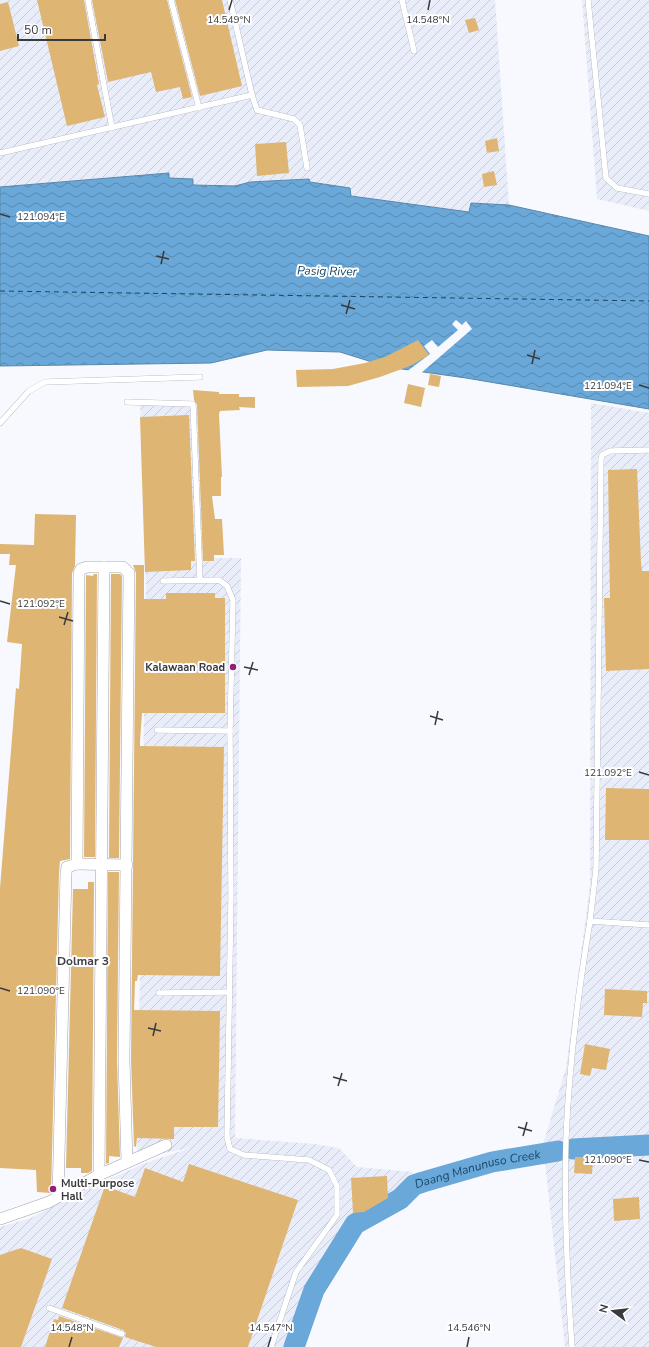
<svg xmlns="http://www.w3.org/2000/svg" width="649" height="1347" viewBox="0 0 649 1347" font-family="'Nunito Sans',sans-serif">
	<defs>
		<pattern id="industrial-furrows" width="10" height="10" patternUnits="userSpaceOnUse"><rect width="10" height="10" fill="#e9edfa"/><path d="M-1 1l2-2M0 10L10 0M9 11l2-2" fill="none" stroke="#c9ccd7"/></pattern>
		<pattern id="water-waves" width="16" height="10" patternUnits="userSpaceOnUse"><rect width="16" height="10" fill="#69a8d8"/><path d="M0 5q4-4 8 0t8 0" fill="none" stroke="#578ab0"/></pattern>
	</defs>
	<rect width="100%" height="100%" fill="#f7f9fe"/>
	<g fill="url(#industrial-furrows)">
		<polygon points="0,0 495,0 509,205 472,203 469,212 351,196 350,188 310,182 309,179 250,182 235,186 193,185 193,179 169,178 169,173 0,187"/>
		<polygon points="582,0 649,0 649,211 597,199"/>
		<polygon points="140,401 198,402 206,558 241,558 235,1138 315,1144 339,1148 357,1167 413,1172 411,1184 345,1234 312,1287 291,1347 0,1347 0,1227 31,1218 68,1198 143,1164 190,1148 137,1158 146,586"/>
		<polygon points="591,403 649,413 649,1347 565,1347 543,1144 566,1068 590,885"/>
	</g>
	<polygon fill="url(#water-waves)" stroke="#5b87aa" points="169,173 169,178 193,179 193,185 235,186 250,182 309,179 310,182 350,188 351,196 469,212 471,203 509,205 649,236 649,409 466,378 388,367 340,352 267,350 211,363 0,366 0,187"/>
	<polygon fill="#f7f9fe" points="456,320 462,325 466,321 472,329 420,374 406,372 430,354 424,346 432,340 438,347 458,330 452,324"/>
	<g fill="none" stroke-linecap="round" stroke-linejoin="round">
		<g stroke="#69a8d8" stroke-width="21">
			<polyline points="573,1149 649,1145"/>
			<path id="s1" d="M294,1347L314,1290L355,1224L400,1199L414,1185L423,1182L492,1162L558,1151"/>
		</g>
		<polyline stroke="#164768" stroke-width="1" stroke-dasharray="5 4" stroke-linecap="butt" points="0,291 649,301"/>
	</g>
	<g fill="#dfb573">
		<polygon points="37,0 84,0 99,84 97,85 105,117 67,126"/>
		<polygon points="92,0 167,0 192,97 183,99 180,87 156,92 151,72 108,82"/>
		<polygon points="175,0 222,0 242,86 200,96"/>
		<polygon points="8,2 19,46 0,51 0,4"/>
		<polygon points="475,18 479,30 469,33 465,20"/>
		<polygon points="497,138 499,151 487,153 485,141"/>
		<polygon points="286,142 289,173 257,176 255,144"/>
		<polygon points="494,171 497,185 484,187 482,174"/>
		<polygon points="418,340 429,355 410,366 380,377 348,386 297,387 296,370 333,369 365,363 385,357"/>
		<polygon points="430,374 441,376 439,387 428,385"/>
		<polygon points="408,384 425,388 421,407 404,403"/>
		<polygon points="193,390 219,392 219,394 239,394 239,397 255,397 255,408 239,407 240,410 220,411 219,414 222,477 221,477 221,496 212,496 215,519 222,519 224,555 214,555 214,561 203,561 197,404 194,400"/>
		<polygon points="189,415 195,561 191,561 191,570 145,572 140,417"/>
		<polygon points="637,469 641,562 642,571 649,571 649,669 606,671 604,598 610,598 608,470"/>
		<polygon points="35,514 76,515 75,566 72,573 70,859 60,861 59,873 51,1193 37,1192 36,1170 0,1168 0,888 16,688 19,689 22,644 7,642 16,565 9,565 10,554 0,554 0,544 34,545"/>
		<polygon points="133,565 144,565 144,599 166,599 166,593 215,593 215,598 225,598 225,713 142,713 140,742 140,746 224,747 220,976 138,975 137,981 135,981 134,1010 220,1011 218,1127 174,1127 174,1139 137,1138 136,1147 134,1146 131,1060 136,573"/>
		<polygon points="94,574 97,574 95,857 84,857 86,575 93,576"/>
		<polygon points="111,574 120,574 122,576 119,858 109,858"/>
		<polygon points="606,788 649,789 649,840 605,840"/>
		<polygon points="108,872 119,872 117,1060 120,1157 109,1156 109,1163 106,1164"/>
		<polygon points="88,882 94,882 92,1171 88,1173 81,1173 81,1168 66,1168 73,889 88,889"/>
		<polygon points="605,989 647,991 647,1003 643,1003 642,1017 604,1015"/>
		<polygon points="585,1044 610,1049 606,1070 592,1068 590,1076 580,1074"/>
		<polygon points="575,1157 593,1157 592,1174 574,1173"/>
		<polygon points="189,1164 298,1200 248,1347 156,1347 125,1337 126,1333 123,1330 62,1308 105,1186 135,1197 145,1168 183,1182"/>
		<polygon points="387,1176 388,1198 364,1212 353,1213 351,1178"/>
		<polygon points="639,1197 640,1219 614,1221 613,1199"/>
		<polygon points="21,1248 52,1259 21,1347 0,1347 0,1255"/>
		<polygon points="59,1316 123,1338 119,1347 45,1347 54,1319 58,1320"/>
	</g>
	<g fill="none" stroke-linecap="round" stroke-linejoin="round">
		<g stroke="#a2a4ac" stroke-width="6">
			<g id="service">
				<polyline points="88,0 112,128"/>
				<polyline points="171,0 199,108"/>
				<polyline points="230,0 252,95 257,110 294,119 300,125 307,168"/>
				<polyline points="402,0 414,51"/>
				<polyline points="588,0 606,178 617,188 649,194"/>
				<polyline points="0,153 252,95"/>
				<polyline points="127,402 193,404 200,580"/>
				<polyline points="0,423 29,391 45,382 200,377"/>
				<polyline points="163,581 219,580 227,586 233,600 230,731 231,897 227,1137 230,1149 244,1155 309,1160 329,1170 337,1186 337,1215 296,1272 271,1347"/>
				<polyline points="157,730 230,731"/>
				<polyline points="590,921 596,869 601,459 602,455 610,451 649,450"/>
				<polyline points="159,993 229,992"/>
				<polyline points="49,1308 122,1334"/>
				<path d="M572,1347C567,1277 564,1208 566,1138C569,1065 578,993 590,921L649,925"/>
			</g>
		</g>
		<g stroke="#a2a4ac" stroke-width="12">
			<g id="minor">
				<polyline points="77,864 127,865"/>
				<polyline points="99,1175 104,567"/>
				<polyline points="58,1196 66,873 67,867 77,864 79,573 81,569 87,567 123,567 129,573 124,1060 127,1162"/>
				<polyline points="0,1219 49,1202 99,1175 166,1145"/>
			</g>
		</g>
		<use href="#service" stroke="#fff" stroke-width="5.5"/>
		<use href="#minor" stroke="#fff" stroke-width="11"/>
	</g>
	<path fill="none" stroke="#393a3d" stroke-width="1.5" d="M229,10L232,0M428,10L430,0M0,214L10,217M156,256L169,259M161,264L164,251M341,305L355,309M346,314L350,300M527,355L540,359M532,364L535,350M639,385L649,388M0,601L10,604M59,617L73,621M64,625L68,612M244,667L258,670M249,675L253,662M430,716L443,720M435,725L438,711M639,772L649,775M0,988L10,991M148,1028L161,1031M153,1036L156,1023M333,1077L347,1081M338,1086L342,1073M518,1127L532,1131M523,1136L527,1122M639,1160L649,1162M69,1347L72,1337M268,1347L271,1337M467,1347L469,1337"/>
	<g fill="#901e7e" stroke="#fff" stroke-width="1.5">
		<circle cx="233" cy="667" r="4"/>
		<circle cx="53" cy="1189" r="4"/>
	</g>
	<g text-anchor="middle" stroke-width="4" stroke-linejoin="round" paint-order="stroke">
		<g font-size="11" font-weight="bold" fill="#393a3d" stroke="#fff" text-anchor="end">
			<text x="225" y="671">Kalawaan Road</text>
			<text x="61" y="1187" text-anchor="start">Multi-Purpose<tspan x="61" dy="13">Hall</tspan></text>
		</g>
		<g font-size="12" font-style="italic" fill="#164768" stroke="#fff">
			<text transform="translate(327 271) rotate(1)" y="4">Pasig River</text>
			<text dy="4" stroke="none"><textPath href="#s1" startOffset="275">Daang Manunuso Creek</textPath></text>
		</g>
		<g font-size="12" font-weight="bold" fill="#3f4148" stroke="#fff">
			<text x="83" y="965">Dolmar 3</text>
		</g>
	</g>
	<g font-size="10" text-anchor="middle" fill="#393a3d" stroke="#fff" stroke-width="4" stroke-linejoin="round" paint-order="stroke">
		<text x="229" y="23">14.549°N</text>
		<text x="428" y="23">14.548°N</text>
		<text x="41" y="220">121.094°E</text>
		<text x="608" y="389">121.094°E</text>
		<text x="41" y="607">121.092°E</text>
		<text x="608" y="776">121.092°E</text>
		<text x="41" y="994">121.090°E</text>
		<text x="608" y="1163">121.090°E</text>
		<text x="72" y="1331">14.548°N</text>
		<text x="271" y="1331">14.547°N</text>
		<text x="469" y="1331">14.546°N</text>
	</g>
	<g transform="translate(613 1311) rotate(285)" stroke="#ffffff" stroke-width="3" paint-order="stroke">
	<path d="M0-3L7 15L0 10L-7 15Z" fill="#393a3d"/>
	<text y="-6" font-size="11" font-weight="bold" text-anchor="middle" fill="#393a3d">N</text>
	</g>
	<path d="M18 34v6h87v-6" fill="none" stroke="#393a3d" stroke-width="2"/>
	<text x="24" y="34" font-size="12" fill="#393a3d" stroke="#ffffff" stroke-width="3" paint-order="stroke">50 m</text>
</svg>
